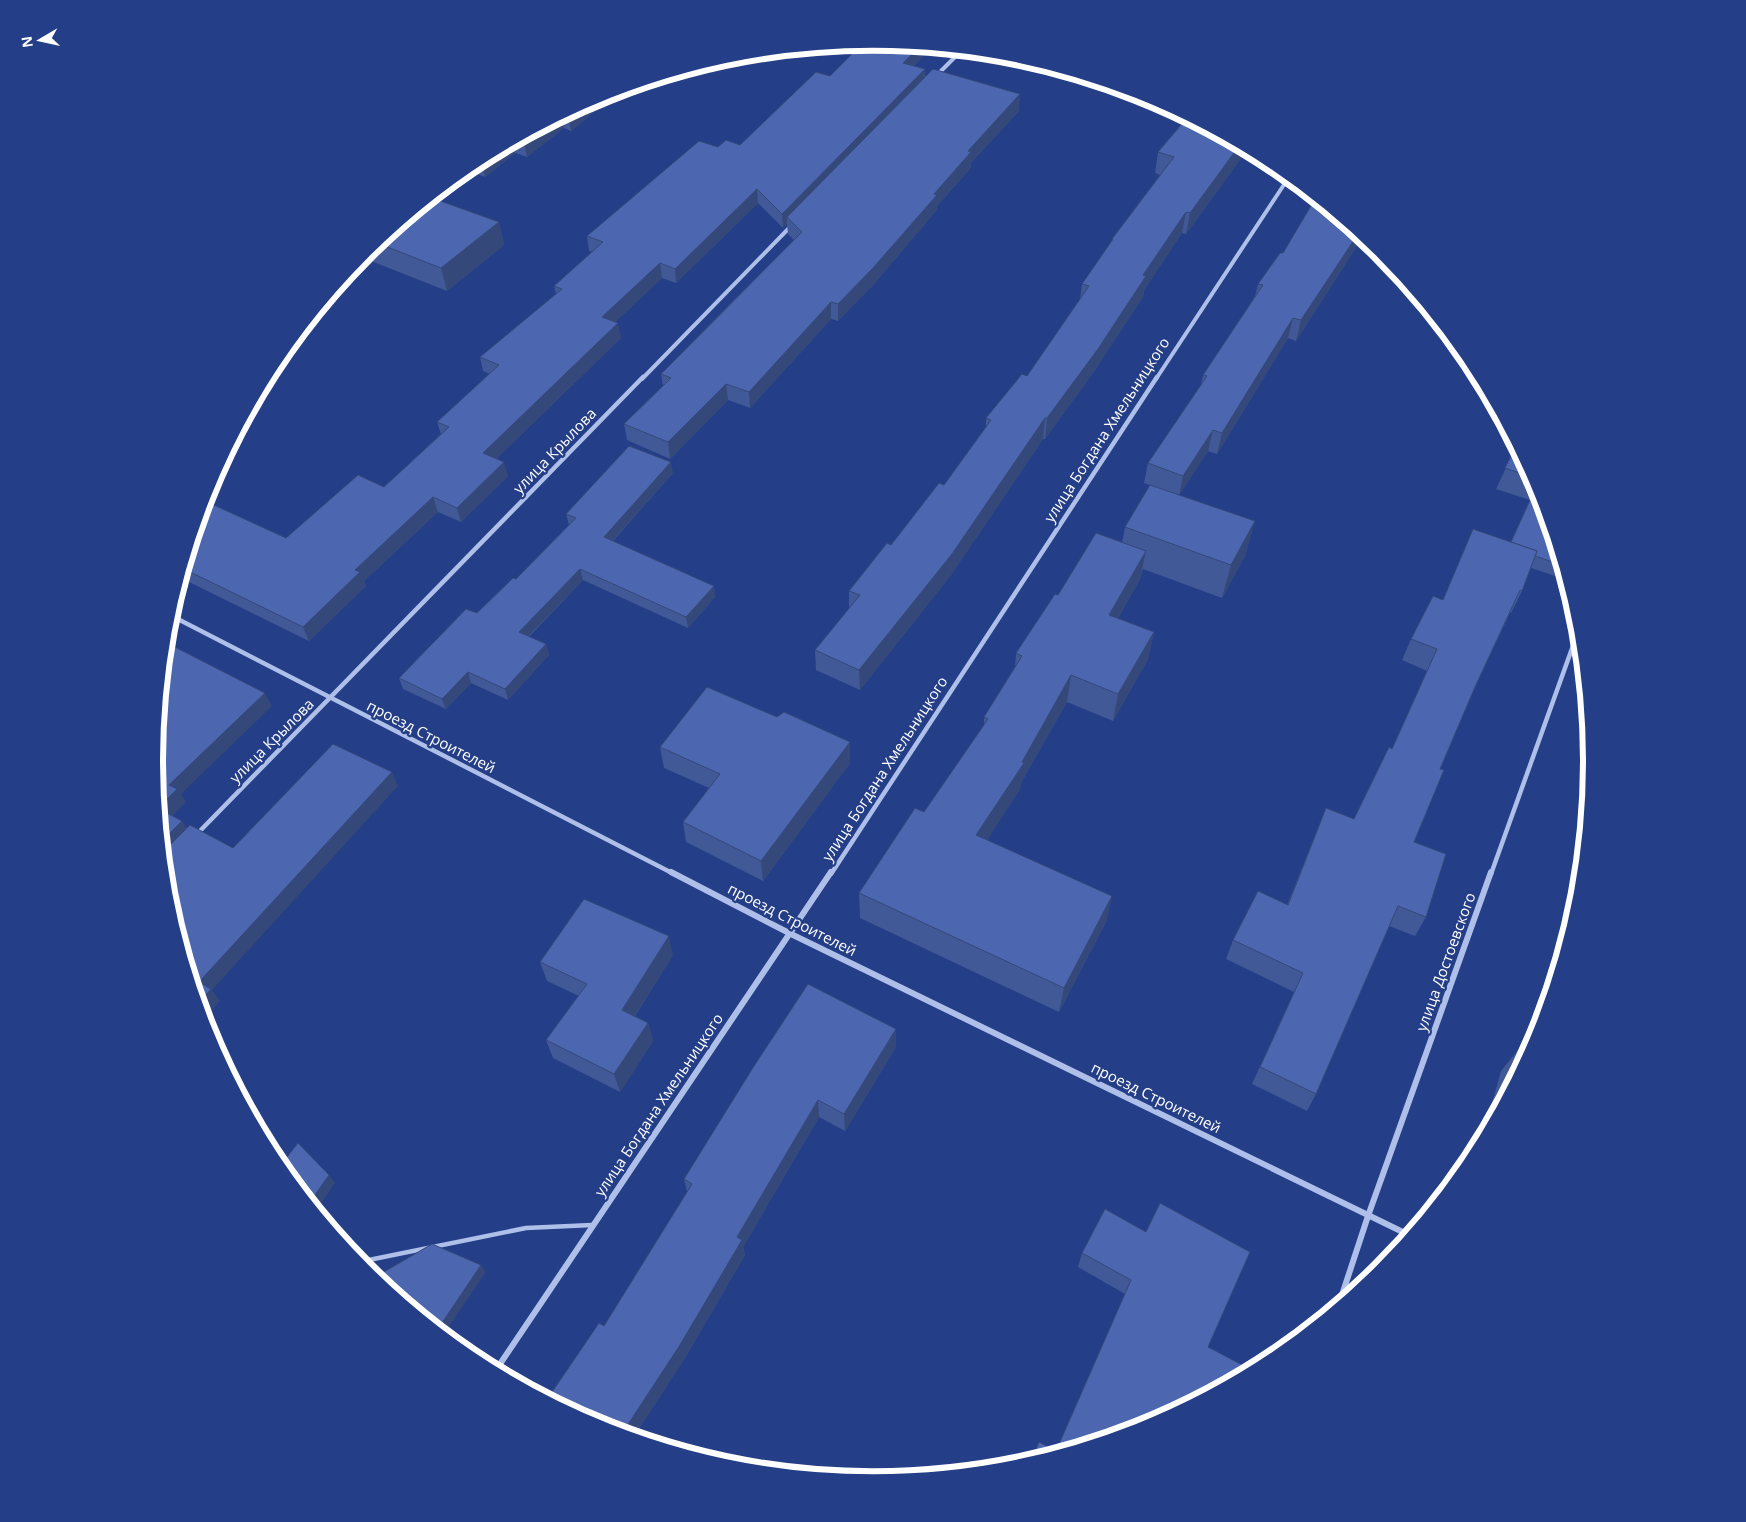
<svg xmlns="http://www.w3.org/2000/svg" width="1746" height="1522" viewBox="0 0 1746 1522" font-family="'Open Sans',sans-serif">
	<rect width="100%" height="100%" fill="#243e87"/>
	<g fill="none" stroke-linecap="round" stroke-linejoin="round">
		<polyline stroke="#aebfe9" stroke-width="4.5" points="359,1262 526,1228 592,1225"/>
		<g stroke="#aebfe9" stroke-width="4">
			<polyline points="937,75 961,51"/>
			<polyline points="642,379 792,225"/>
			<polyline points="1156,379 1289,177"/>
		</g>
		<g stroke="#aebfe9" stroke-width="4.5">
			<polyline points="170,615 674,874"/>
			<polyline points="197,834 643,377"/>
			<polyline points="831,874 1157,377"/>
			<polyline points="1491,874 1579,629"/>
		</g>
		<g stroke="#aebfe9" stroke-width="6">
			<polyline points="671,872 791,934 1409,1235"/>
			<polyline points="1339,1304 1368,1216 1491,872"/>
			<polyline points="496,1370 831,872"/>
		</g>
	</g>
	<g fill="#415996">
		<polygon points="873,42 931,48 914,66 925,69 925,78 1019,111 971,163 970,169 937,206 936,211 873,285 838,321 831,319 750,408 728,400 670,459 627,440 624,424 663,386 661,374 794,240 788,234 787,224 783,228 758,203 676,283 662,278 615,322 621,338 496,459 508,476 461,522 438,512 364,581 366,586 309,641 181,578 205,501 286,538 384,487 441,434 437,422 490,374 483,371 480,357 556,294 554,286 593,252 589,251 587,236 718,147 740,145"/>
		<polygon points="619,91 571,131 564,128 527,157 515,153 485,177 466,170 474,163 598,97"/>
		<polygon points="1187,118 1247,150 1186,234 1182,233 1144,290 1143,297 1095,370 1045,439 1043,439 951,575 860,690 816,670 815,650 849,609 849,591 891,545 944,485 986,427 986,418 1027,376 1080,299 1082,284 1111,243 1112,239 1160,175 1155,173 1158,152"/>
		<polygon points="432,198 499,222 504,245 447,291 371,261 368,250"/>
		<polygon points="1362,238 1296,341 1288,338 1217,454 1208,451 1179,495 1246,554 1222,598 1143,569 1140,579 1118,618 1154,632 1148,659 1113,721 1067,702 1021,783 1020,789 987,840 1107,920 1059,1012 860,918 859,893 924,812 984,726 984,717 1015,667 1016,653 1058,595 1122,543 1125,527 1150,485 1144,483 1148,463 1201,385 1203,375 1255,296 1258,284 1283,253"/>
		<polygon points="1516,446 1537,486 1561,566 1555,576 1531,568 1522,591 1511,613 1510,613 1475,687 1440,769 1414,842 1426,917 1415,936 1389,926 1316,1094 1307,1111 1252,1084 1294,992 1226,959 1233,940 1287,905 1326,808 1354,819 1392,749 1427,671 1402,660 1411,639 1443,600 1511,542 1530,500 1496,489"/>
		<polygon points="673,473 613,541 715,597 688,628 583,580 529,637 546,644 549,655 508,700 471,683 446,709 403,689 399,678 477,613 516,579 569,525 566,514"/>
		<polygon points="777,717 850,742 850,763 763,881 686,842 683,822 709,788 664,768 660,747"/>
		<polygon points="1585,825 1583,845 1579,843"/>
		<polygon points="1580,877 1578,901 1548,998 1556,966 1554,965"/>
		<polygon points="673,955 635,1016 648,1023 653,1041 620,1092 553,1058 546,1040 579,996 547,981 540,962"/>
		<polygon points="896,1047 845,1131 819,1117 743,1247 745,1255 685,1358 634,1436 598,1425 604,1326 687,1192 684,1179"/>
		<polygon points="1518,1050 1527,1054 1483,1136 1501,1071"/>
		<polygon points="1105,1209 1208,1347 1056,1451 1125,1294 1078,1267 1082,1253"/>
	</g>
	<g fill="#35487a">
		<polygon points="919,47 931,48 903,77 903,63"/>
		<polygon points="925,69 924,83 787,217 787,224 783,228 782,214"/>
		<polygon points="619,91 571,131 568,113 598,97"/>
		<polygon points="1020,94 1019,111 971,163 970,169 937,206 936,211 873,285 838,321 838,304 934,194 968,151"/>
		<polygon points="562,116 564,128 527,157 523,137"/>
		<polygon points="513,143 515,153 485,177 481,160"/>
		<polygon points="1239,146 1247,150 1186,234 1190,213"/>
		<polygon points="757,189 758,203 676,283 675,269"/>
		<polygon points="1186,212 1182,233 1144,290 1143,297 1095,370 1045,439 1047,418"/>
		<polygon points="499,222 504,245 447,291 441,268"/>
		<polygon points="1358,234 1362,238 1296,341 1301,320"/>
		<polygon points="660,263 662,278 605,332 602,317"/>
		<polygon points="831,302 831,319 750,408 749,392"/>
		<polygon points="1293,318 1288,338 1217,454 1222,433"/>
		<polygon points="618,323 621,338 487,468 483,453"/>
		<polygon points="726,384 728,400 670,459 668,442"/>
		<polygon points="1045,418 1043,439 951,575 860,690 859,670"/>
		<polygon points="1213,430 1208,451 1179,496 1183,476"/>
		<polygon points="504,462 508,476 461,522 457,508"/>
		<polygon points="671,462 673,473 606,548 604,537"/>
		<polygon points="433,497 438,512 364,581 366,586 309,641 303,627 355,570"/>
		<polygon points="1255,521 1246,554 1222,598 1231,565"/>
		<polygon points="1146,551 1140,579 1104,642 1109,615"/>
		<polygon points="580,569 583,580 522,643 519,632"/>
		<polygon points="714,586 715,597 688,628 686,617"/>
		<polygon points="1154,632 1148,659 1113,721 1118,694"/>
		<polygon points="546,644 549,655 508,700 505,689"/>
		<polygon points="468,672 471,683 446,709 442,699"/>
		<polygon points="1071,675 1067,702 1021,783 1020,789 974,861 976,835 1022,762"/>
		<polygon points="265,693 272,706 181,794 186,802 167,821 159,810 159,807 169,785"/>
		<polygon points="850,742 850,763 763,881 761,861"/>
		<polygon points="392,772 398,786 212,990 220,1001 204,1019 199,1003 199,982"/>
		<polygon points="182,821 191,834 164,861 162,841"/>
		<polygon points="1112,896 1107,920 1059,1012 1064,988"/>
		<polygon points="669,936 673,955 627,1028 622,1010"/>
		<polygon points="648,1023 653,1041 620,1092 614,1074"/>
		<polygon points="896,1029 896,1047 845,1131 844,1114"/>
		<polygon points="818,1100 819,1117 743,1247 745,1255 685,1358 634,1436 623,1432"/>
		<polygon points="329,1175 335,1183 317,1210 310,1202"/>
		<polygon points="481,1265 486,1272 444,1334 438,1329"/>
	</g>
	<g fill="#4c67af" stroke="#35487a">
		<polygon points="873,42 919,47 903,63 925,69 782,214 757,189 675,269 660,263 602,317 618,323 483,453 504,462 457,508 433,497 355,570 360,572 303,627 184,569 205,501 286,538 358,475 384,487 449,427 437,422 499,365 480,357 562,289 554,286 603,242 587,236 699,141 718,147 726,140 740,145 816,72 830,76 862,44"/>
		<polygon points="933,69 1020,94 968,151 971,152 934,194 937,195 873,268 838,304 831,302 749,392 726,384 668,442 624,424 671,378 661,374 802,232 787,217"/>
		<polygon points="1187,118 1239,146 1190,213 1186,212 1143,275 1146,276 1098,349 1047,418 1045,418 952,554 859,670 815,650 860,595 849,591 887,543 891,545 939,483 944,485 991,420 986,418 1022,374 1027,376 1089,286 1082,284 1113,239 1112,239 1174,157 1158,152"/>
		<polygon points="432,198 499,222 441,268 377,243"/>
		<polygon points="1315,199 1358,234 1301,320 1293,318 1222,433 1213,430 1183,476 1148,463 1207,376 1203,375 1263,285 1258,284 1280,253 1283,253"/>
		<polygon points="629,446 671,462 604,537 714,586 686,617 580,569 519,632 546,644 505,689 468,672 442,699 399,678 466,609 477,613 513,578 516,579 576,518 566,514"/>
		<polygon points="1516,446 1532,477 1505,468"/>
		<polygon points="1150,485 1255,521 1231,565 1125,527"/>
		<polygon points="1531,498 1542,502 1561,565 1535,556 1537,551 1511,542"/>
		<polygon points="1473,529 1537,551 1522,591 1520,590 1475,687 1440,769 1444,770 1414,842 1446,854 1426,917 1398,906 1316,1094 1260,1067 1303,973 1233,940 1258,891 1288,905 1326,808 1354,819 1389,747 1392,749 1437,649 1411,639 1433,596 1443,600"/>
		<polygon points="1096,533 1146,551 1109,615 1154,632 1118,694 1071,675 1022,762 1024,763 976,835 1112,896 1064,988 859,893 915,808 924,812 988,719 984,717 1022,656 1016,653 1055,594 1058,595"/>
		<polygon points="167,643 265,693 169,785 177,789 159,807 154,761"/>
		<polygon points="707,687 777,717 784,712 850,742 761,861 683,822 720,774 660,747"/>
		<polygon points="333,744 392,772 199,982 211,989 199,1003 168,901 163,852 190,825 233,848"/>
		<polygon points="159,809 182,821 162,841"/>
		<polygon points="584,899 669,936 622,1010 648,1023 614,1074 546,1040 587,984 540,962"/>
		<polygon points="808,984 896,1029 844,1114 818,1100 737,1237 742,1240 680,1345 623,1432 598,1425 548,1398 599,1323 604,1326 692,1184 684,1179 754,1066"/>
		<polygon points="1518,1050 1527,1054 1506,1094"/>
		<polygon points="298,1143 329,1175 310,1202 280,1166"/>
		<polygon points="1160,1203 1250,1252 1208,1347 1250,1369 1249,1371 1148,1425 1032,1460 1039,1442 1056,1451 1131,1280 1082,1253 1105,1209 1146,1232"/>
		<polygon points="432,1244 481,1265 438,1329 365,1269 362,1266 382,1273"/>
	</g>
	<g text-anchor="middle" stroke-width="4.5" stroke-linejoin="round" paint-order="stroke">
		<g font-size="15" fill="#fff" stroke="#243e87">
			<text transform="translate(1107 430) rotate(-57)" y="5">улица Богдана Хмельницкого</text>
			<text transform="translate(555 451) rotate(-46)" y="5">улица Крылова</text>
			<text transform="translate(431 737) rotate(27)" y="5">проезд Строителей</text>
			<text transform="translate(272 741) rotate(-45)" y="5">улица Крылова</text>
			<text transform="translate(885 769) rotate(-57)" y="5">улица Богдана Хмельницкого</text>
			<text transform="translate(792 920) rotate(27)" y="5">проезд Строителей</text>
			<text transform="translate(1446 962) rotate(-70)" y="5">улица Достоевского</text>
			<text transform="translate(1156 1098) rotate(26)" y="5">проезд Строителей</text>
			<text transform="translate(659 1105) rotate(-56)" y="5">улица Богдана Хмельницкого</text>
		</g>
	</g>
	<path d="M0 0H1746V1522H0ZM163 761a710 710 0 1 1 1420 0a710 710 0 1 1-1420 0Z" fill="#243e87" fill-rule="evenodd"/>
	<path fill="none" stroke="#fff" stroke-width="6" d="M163 761a710 710 0 1 1 1420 0a710 710 0 1 1-1420 0Z"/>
	<g transform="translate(40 40) rotate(261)" stroke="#243e87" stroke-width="4" paint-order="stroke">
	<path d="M0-4L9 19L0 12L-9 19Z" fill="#ffffff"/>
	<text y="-8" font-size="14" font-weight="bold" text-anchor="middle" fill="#ffffff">N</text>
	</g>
</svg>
